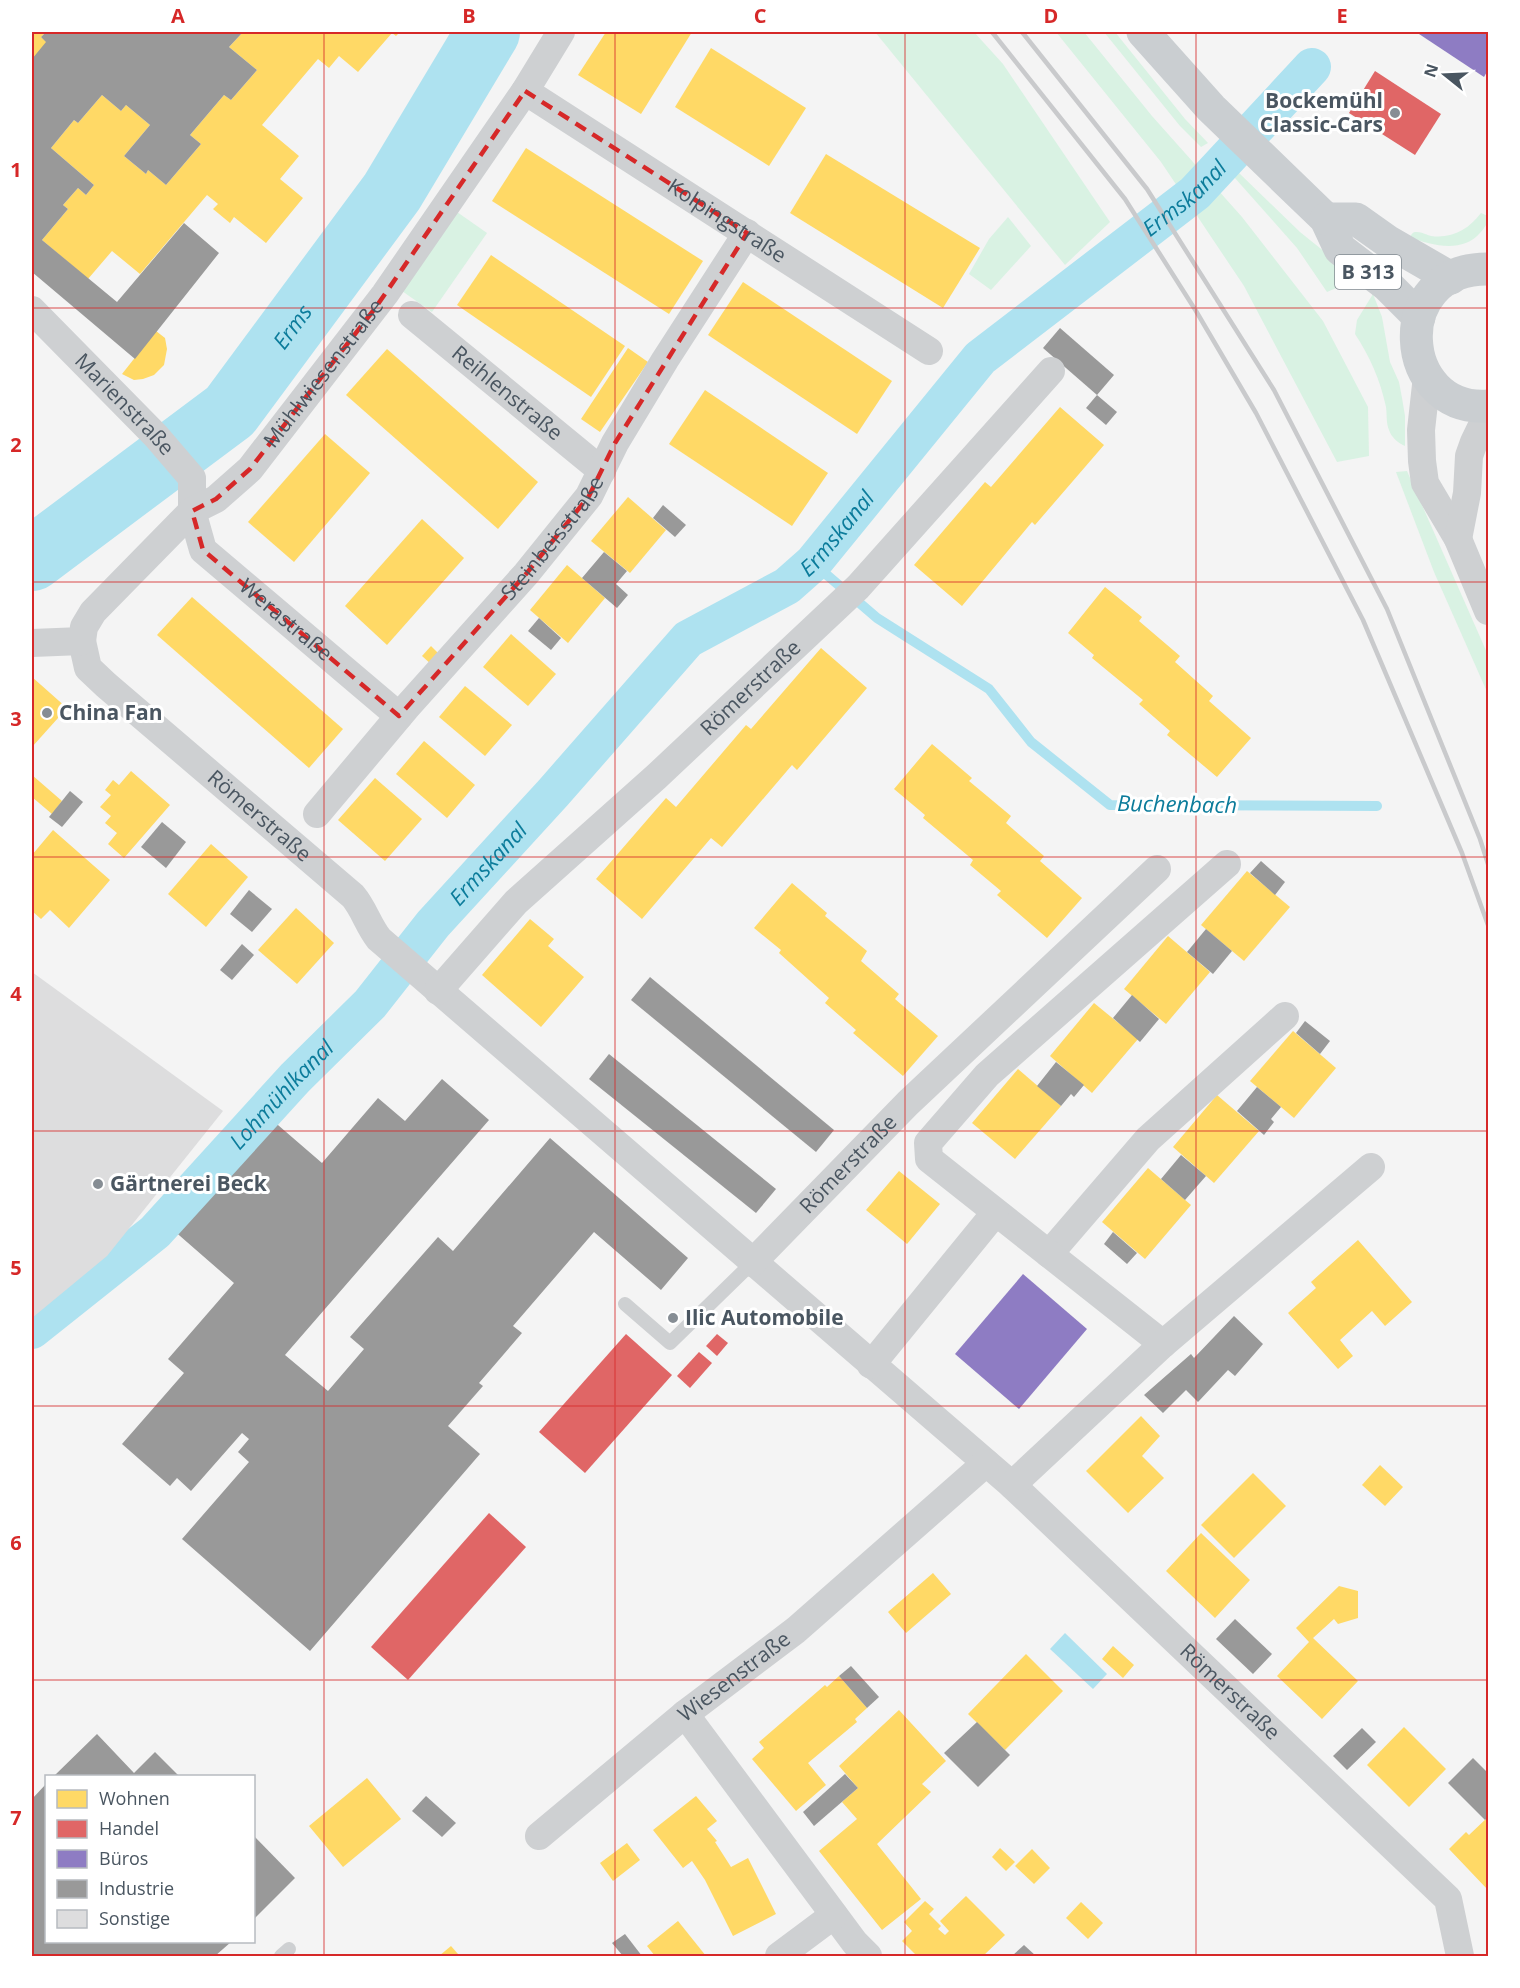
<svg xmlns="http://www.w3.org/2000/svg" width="1520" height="1988" viewBox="0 0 1520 1988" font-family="'Open Sans',sans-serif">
	<rect width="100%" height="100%" fill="#f4f4f4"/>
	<g fill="#d9f2e3">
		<polygon points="875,32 974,32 1003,64 1110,222 1065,265"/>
		<polygon points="1056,32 1084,32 1152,116 1242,217 1323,321 1368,407 1369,456 1337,462 1244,286 1161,162"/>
		<polygon points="1104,32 1115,32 1185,119 1208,143 1201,147 1180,126"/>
		<polygon points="1238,172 1300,232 1351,273 1341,286 1327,292 1297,248 1234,177"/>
		<polygon points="457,212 487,233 432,312 402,291"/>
		<path d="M1481,213L1488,216C1488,224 1485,227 1480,233C1463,253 1432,246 1410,237C1412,234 1412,232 1417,232C1422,232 1427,235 1431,236C1452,239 1469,229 1481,213Z"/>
		<polygon points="1008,217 1031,246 991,290 969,274 989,239"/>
		<path d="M1373,294L1382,317L1390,362L1399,382L1402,398L1405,416V446C1398,443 1391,437 1389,430C1386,423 1387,414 1386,407C1380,379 1370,357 1355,334L1357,320Z"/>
		<polygon points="1407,471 1488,655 1488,694 1434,572 1396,472"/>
	</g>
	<polygon fill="#aee2f0" points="1065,1633 1107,1674 1093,1689 1050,1649"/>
	<g fill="#ffd966">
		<polygon points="32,32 46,32 41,37 61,55 37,83 32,78"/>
		<polygon points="243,32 400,32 396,36 392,33 358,72 339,56 329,68 318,59 262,125 299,156 280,179 303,198 266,243 234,217 230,223 213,209 218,204 207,195 140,274 112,251 88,279 42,240 68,209 63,205 78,188 86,195 94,185 51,148 74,120 78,123 102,95 121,111 126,105 150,125 124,156 146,174 148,170 166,185 201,144 190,135 224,95 231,100 257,70 229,47"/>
		<polygon points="606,32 692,32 641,114 578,75"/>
		<polygon points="711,48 806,108 769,166 675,107"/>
		<polygon points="526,148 703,261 669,314 492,201"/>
		<polygon points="826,154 980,248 943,308 790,213"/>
		<polygon points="491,255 625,346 591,397 457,305"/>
		<polygon points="743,282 892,381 857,434 708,335"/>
		<polygon points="156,331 165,338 167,349 164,365 154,375 143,379 134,380 122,374"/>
		<polygon points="628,348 648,362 600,432 581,419"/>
		<polygon points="387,349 538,482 498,529 346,395"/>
		<polygon points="705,390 828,473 792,526 669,444"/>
		<polygon points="1060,407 1104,445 1035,525 1032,522 962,606 914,565 985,482 991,487"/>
		<polygon points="325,434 370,473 294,562 248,522"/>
		<polygon points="628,497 666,530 630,573 591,541"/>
		<polygon points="422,519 464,558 387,645 345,606"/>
		<polygon points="567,565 605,598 568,643 530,610"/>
		<polygon points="1105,587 1142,617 1139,621 1180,656 1175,662 1213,696 1209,701 1251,738 1217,777 1167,735 1170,731 1139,704 1143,700 1092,658 1094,655 1068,633"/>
		<polygon points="192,597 343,729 309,768 157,635"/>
		<polygon points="511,634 556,674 528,706 483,667"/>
		<polygon points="431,646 440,655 432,665 422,656"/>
		<polygon points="821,648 867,688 797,770 792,765 722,847 711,838 642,919 596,879 666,798 676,807 746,725 751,729"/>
		<polygon points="32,677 67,708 32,747"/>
		<polygon points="465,686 512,725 485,756 439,717"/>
		<polygon points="424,741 475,785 447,818 396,774"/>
		<polygon points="932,744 972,778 969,781 1011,816 1006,823 1044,856 1040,861 1082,898 1047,938 997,895 1001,891 970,865 973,860 923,818 925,815 894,789"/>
		<polygon points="131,771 170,805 124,858 108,844 117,833 105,823 111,816 100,807 111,795 105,790 113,780 119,785"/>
		<polygon points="32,775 62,801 52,814 32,797"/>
		<polygon points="375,778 422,819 385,861 338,820"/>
		<polygon points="53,830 110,880 69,928 50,910 41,919 32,911 32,855"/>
		<polygon points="211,844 248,877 206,927 168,894"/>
		<polygon points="1247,871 1290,907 1244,961 1201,925"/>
		<polygon points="792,883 827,913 825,916 867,951 861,961 899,994 895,999 938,1036 903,1076 853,1033 856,1030 825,1003 829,998 779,953 781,950 754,928"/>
		<polygon points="296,908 334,943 297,984 258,950"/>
		<polygon points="530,919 554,939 548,946 584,977 541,1027 482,975"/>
		<polygon points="1168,936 1210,972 1166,1024 1124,989"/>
		<polygon points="1094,1003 1138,1039 1092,1093 1050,1056"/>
		<polygon points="1293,1031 1336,1068 1294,1118 1250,1081"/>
		<polygon points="1018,1069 1061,1106 1015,1159 972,1123"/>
		<polygon points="1217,1095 1259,1131 1214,1183 1173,1147"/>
		<polygon points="1148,1168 1191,1205 1145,1259 1102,1222"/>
		<polygon points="899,1171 940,1204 907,1244 866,1210"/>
		<polygon points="1358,1240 1412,1302 1385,1326 1372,1311 1340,1340 1353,1356 1338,1369 1288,1313 1316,1288 1311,1282"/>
		<polygon points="1141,1416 1160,1436 1142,1456 1164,1478 1128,1513 1086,1471"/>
		<polygon points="1380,1465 1403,1487 1385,1506 1362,1485"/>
		<polygon points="1253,1473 1286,1506 1234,1558 1201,1525"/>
		<polygon points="1201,1533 1250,1580 1215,1618 1166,1571"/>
		<polygon points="933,1573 951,1594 906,1633 888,1612"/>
		<polygon points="1339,1586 1358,1591 1358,1618 1338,1624 1334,1619 1313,1638 1358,1681 1322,1719 1277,1676 1309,1642 1296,1628"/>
		<polygon points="1113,1646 1134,1665 1123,1678 1102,1659"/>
		<polygon points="1026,1654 1063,1691 1005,1750 968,1714"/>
		<polygon points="839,1676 867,1708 855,1719 857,1722 808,1763 826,1785 796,1811 752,1759 764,1748 759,1742 825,1685 827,1687"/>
		<polygon points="899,1710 946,1761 922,1784 931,1792 877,1844 921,1899 882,1930 819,1851 857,1819 842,1802 858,1788 839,1766"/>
		<polygon points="1404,1727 1446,1769 1409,1807 1367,1765"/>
		<polygon points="367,1778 401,1819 343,1867 309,1826"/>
		<polygon points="696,1796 717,1821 707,1829 717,1841 715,1842 731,1867 748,1858 776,1914 733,1936 705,1880 692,1861 683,1868 653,1830"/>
		<polygon points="1488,1817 1488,1890 1449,1849 1466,1832 1469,1835"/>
		<polygon points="627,1843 640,1860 613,1881 600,1863"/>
		<polygon points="1000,1848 1015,1862 1006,1871 992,1857"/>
		<polygon points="1032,1849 1050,1868 1034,1884 1015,1866"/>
		<polygon points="966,1896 1005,1935 983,1956 917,1956 902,1941 912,1931 904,1922 925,1901 934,1909 929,1914 941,1926 938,1929 945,1935 949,1931 940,1921"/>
		<polygon points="1081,1902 1103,1923 1088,1939 1066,1918"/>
		<polygon points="678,1921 706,1956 655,1956 647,1946"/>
		<polygon points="451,1946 458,1954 454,1956 439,1956"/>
	</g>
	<g fill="#e06666">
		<polygon points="1375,71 1441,114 1415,155 1349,113"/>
		<polygon points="626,1334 672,1375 585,1473 539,1432"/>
		<polygon points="717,1334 728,1343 717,1356 706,1346"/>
		<polygon points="699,1352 712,1363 690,1388 677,1376"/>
		<polygon points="489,1513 526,1547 408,1680 371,1647"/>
	</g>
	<g fill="#8e7cc3">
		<polygon points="1416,32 1488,32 1488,70 1484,77"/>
		<polygon points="1023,1274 1087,1329 1019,1409 955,1354"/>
	</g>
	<g fill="#999">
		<polygon points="46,32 243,32 229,47 257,70 231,100 224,95 190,135 201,144 166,185 148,170 146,174 124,156 150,125 126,105 121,111 102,95 78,123 74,120 51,148 94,185 86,195 78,188 63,205 68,209 42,240 117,302 184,223 219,253 135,359 32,272 32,59 46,42 41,37"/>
		<polygon points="1060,328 1114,375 1097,395 1043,348"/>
		<polygon points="1097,395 1117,412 1106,425 1086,408"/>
		<polygon points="663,505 686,525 675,537 653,518"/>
		<polygon points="604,552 627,571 616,584 628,595 617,608 582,578"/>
		<polygon points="539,618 561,638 551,650 528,631"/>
		<polygon points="70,791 83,802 62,827 49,817"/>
		<polygon points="162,822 186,842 166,868 141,847"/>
		<polygon points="1261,861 1285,882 1275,895 1250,873"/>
		<polygon points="249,890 272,909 252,932 230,914"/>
		<polygon points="1206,929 1232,951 1213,974 1187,952"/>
		<polygon points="242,944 254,955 232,980 220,970"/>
		<polygon points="650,977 834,1130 816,1152 631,1000"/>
		<polygon points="1132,995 1159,1019 1140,1042 1113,1018"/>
		<polygon points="1305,1021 1330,1041 1320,1054 1296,1033"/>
		<polygon points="609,1054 776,1189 756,1213 589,1079"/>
		<polygon points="1056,1062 1084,1085 1074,1097 1071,1094 1061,1106 1037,1086"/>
		<polygon points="442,1079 489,1120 285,1355 328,1391 364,1349 350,1337 438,1237 453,1251 550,1138 688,1258 661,1290 594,1232 513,1326 522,1333 479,1383 483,1386 448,1426 480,1454 310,1651 182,1539 249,1462 238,1452 249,1439 242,1433 191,1491 177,1478 170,1486 122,1444 184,1373 168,1359 234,1283 172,1229 206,1191 194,1180 236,1132 250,1144 271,1119 322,1163 378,1098 405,1121"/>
		<polygon points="1257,1087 1281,1107 1271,1119 1274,1122 1264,1135 1237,1111"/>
		<polygon points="1181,1155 1206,1176 1185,1200 1161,1179"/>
		<polygon points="1113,1232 1137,1253 1127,1264 1104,1244"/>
		<polygon points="1234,1316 1263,1344 1235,1376 1228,1370 1198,1402 1186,1390 1163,1413 1144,1395 1191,1354 1194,1358"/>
		<polygon points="1235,1619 1272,1654 1253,1674 1216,1639"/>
		<polygon points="851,1666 879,1697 867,1708 839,1676"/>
		<polygon points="977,1722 1010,1755 978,1787 944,1753"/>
		<polygon points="1362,1728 1376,1742 1347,1770 1333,1756"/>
		<polygon points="97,1734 134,1773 155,1752 179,1776 54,1776"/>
		<polygon points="1473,1758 1488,1773 1488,1817 1485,1820 1448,1783"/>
		<polygon points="845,1774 858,1788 814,1826 803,1812"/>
		<polygon points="46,1784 46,1942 231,1942 215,1956 32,1956 32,1799"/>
		<polygon points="426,1796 456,1823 442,1837 412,1811"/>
		<polygon points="254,1836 295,1878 254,1919"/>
		<polygon points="625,1934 642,1956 623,1956 612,1943"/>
		<polygon points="1024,1945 1036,1956 1012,1956"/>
	</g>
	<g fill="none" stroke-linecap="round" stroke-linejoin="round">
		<polyline stroke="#aee2f0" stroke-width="10" points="813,563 877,618 989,689 1031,742 1110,805 1377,806"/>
		<path stroke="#aee2f0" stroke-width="38" id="s1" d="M32,1330L155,1232L295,1078L370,1004L433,924L553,793L688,639L787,586L813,563L980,358L1195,193L1312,67"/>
		<path stroke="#aee2f0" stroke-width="64" id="s2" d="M32,559L230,411L392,192L488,32"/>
	</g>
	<polygon fill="#ddddde" points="32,972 223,1111 107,1256 32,1318"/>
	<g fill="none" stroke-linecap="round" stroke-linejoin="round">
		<g stroke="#ced0d2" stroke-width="14">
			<polyline points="625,1304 670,1343 752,1263"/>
			<polyline points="281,1956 289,1949"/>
		</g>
		<g stroke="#ced0d2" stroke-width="28">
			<path id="s3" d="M525,91L929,351"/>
			<path id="s4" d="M32,310L156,436L192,478V511L203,550L399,716"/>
			<path id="s5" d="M412,315L602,471"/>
			<polyline points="1427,376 1421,430 1422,461 1425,483 1458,539 1488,611"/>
			<polyline points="1458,539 1467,493 1469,456 1474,442 1488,413"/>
			<path id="s6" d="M82,641L88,668L106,685L353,896C364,909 368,925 379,939L1012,1485L1448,1899L1460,1956"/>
			<path id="s7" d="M32,643L82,641L84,627L93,612L192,511L216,499L250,469L385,294L525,91L561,32"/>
			<path id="s8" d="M317,814L406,708L526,574L589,496L615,443L665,360L747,233"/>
			<path id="s9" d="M438,991L516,902L656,777L858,587L1051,371"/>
			<polyline points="1049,1254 1148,1139 1285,1016"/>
			<path id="s10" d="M752,1263L908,1103L1157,869"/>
			<polyline points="1163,1344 929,1159 928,1143 987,1075 1227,864"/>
			<polyline points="871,1365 995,1213"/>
			<polyline points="1012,1485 1163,1344 1371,1167"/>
			<polyline points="685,1714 855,1943 868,1956"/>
			<path id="s11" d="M539,1836L685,1714L796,1630L986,1463"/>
			<polyline points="779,1956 834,1915"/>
		</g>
		<g stroke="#caced1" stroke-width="33">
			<polyline points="1143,32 1211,108 1326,219 1340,249 1388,286 1419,317"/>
			<polyline points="1326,219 1356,219 1387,241 1451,278"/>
			<path d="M1488,269C1387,268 1398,413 1488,406"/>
		</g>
		<g stroke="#c9cacc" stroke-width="4.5">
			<polyline points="992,32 1125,199 1196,311 1256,413 1363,620 1462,853 1488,925"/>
			<polyline points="1022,32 1147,189 1274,390 1387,609 1480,839 1488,864"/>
		</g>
	</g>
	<path fill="none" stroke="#d62828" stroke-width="4.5" stroke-dasharray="12 8" stroke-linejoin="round" d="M525,91L747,233L615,443L589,496L526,574L399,716L203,550L192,511L216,499L250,469L376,307Z"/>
	<path fill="none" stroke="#d62828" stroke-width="1.5" stroke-opacity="0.55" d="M324,32V1956M615,32V1956M905,32V1956M1196,32V1956M32,308H1488M32,582H1488M32,857H1488M32,1131H1488M32,1406H1488M32,1680H1488"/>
	<g fill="#868d94" stroke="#fff" stroke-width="2">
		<circle cx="1395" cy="113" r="6"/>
		<circle cx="47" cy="713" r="6"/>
		<circle cx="98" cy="1184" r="6"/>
		<circle cx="673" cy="1318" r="6"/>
	</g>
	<g text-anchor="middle" stroke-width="6" stroke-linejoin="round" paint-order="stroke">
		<rect fill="#fff" stroke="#808990" stroke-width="1.5" x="1335" y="255" width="66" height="34" rx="4.5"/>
		<g font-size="20" font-weight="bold" fill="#4a5661">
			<text x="1368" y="279">B 313</text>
		</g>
		<g font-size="21" font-weight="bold" fill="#4a5661" stroke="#fff" text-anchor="start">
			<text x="1383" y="108" text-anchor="end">Bockemühl<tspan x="1383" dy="24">Classic-Cars</tspan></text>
			<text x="59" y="720">China Fan</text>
			<text x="110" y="1191">Gärtnerei Beck</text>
			<text x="685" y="1325">Ilic Automobile</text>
		</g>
		<g font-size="21" fill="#4a5661" stroke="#fff">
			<text dy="7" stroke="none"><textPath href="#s3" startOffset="240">Kolpingstraße</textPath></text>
			<text dy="7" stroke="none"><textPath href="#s7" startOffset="416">Mühlwiesenstraße</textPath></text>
			<text dy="7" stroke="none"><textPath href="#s5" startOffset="123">Reihlenstraße</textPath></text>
			<text dy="7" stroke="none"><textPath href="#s4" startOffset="132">Marienstraße</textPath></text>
			<text dy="7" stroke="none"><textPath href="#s8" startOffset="363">Steinbeisstraße</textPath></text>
			<text dy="7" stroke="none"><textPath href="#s4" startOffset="414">Werastraße</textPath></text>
			<text dy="7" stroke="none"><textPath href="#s9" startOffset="436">Römerstraße</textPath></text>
			<text dy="7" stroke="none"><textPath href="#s6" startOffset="254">Römerstraße</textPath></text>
			<text dy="7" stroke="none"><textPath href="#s10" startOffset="138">Römerstraße</textPath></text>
			<text dy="7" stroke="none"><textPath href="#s11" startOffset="252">Wiesenstraße</textPath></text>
			<text dy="7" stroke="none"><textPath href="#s6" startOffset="1564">Römerstraße</textPath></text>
		</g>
		<g font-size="22" font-style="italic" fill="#0c7c9b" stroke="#fff">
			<text dy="8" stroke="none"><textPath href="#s1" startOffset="1626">Ermskanal</textPath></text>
			<text dy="8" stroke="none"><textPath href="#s2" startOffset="352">Erms</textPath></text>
			<text dy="8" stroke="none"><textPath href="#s1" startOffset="1140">Ermskanal</textPath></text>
			<text transform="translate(1177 804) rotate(1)" y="8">Buchenbach</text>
			<text dy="8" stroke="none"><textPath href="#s1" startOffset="654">Ermskanal</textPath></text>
			<text dy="8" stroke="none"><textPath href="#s1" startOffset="344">Lohmühlkanal</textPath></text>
		</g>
	</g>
	<rect width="1520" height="1988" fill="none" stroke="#ffffff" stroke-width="66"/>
	<rect x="45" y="1775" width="210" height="168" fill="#ffffff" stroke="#b7bbc0" stroke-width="1.5"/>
	<rect x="57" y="1790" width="30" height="18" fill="#ffd966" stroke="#b7bbc0" stroke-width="1.5"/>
	<text x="99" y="1805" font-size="18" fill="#4a5661">Wohnen</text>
	<rect x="57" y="1820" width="30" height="18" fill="#e06666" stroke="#b7bbc0" stroke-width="1.5"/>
	<text x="99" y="1835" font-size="18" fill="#4a5661">Handel</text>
	<rect x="57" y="1850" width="30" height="18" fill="#8e7cc3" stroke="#b7bbc0" stroke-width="1.5"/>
	<text x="99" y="1865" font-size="18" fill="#4a5661">Büros</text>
	<rect x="57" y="1880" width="30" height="18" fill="#999999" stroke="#b7bbc0" stroke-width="1.5"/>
	<text x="99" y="1895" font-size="18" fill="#4a5661">Industrie</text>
	<rect x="57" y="1910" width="30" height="18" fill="#ddddde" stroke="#b7bbc0" stroke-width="1.5"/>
	<text x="99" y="1925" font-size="18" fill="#4a5661">Sonstige</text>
	<g transform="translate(1445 75) rotate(288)" stroke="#ffffff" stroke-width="4.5" paint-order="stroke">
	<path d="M0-4.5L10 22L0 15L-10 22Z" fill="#4a5661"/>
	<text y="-9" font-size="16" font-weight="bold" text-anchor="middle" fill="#4a5661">N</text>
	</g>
	<rect x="33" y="33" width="1454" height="1922" fill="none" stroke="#d62828" stroke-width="2"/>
	<g font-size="20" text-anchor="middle" font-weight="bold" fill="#d62828">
		<text x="178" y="23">A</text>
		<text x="469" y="23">B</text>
		<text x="760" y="23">C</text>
		<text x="1051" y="23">D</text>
		<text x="1342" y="23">E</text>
		<text x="16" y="177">1</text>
		<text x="16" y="452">2</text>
		<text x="16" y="726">3</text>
		<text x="16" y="1001">4</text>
		<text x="16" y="1275">5</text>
		<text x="16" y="1550">6</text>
		<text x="16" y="1825">7</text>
	</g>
</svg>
